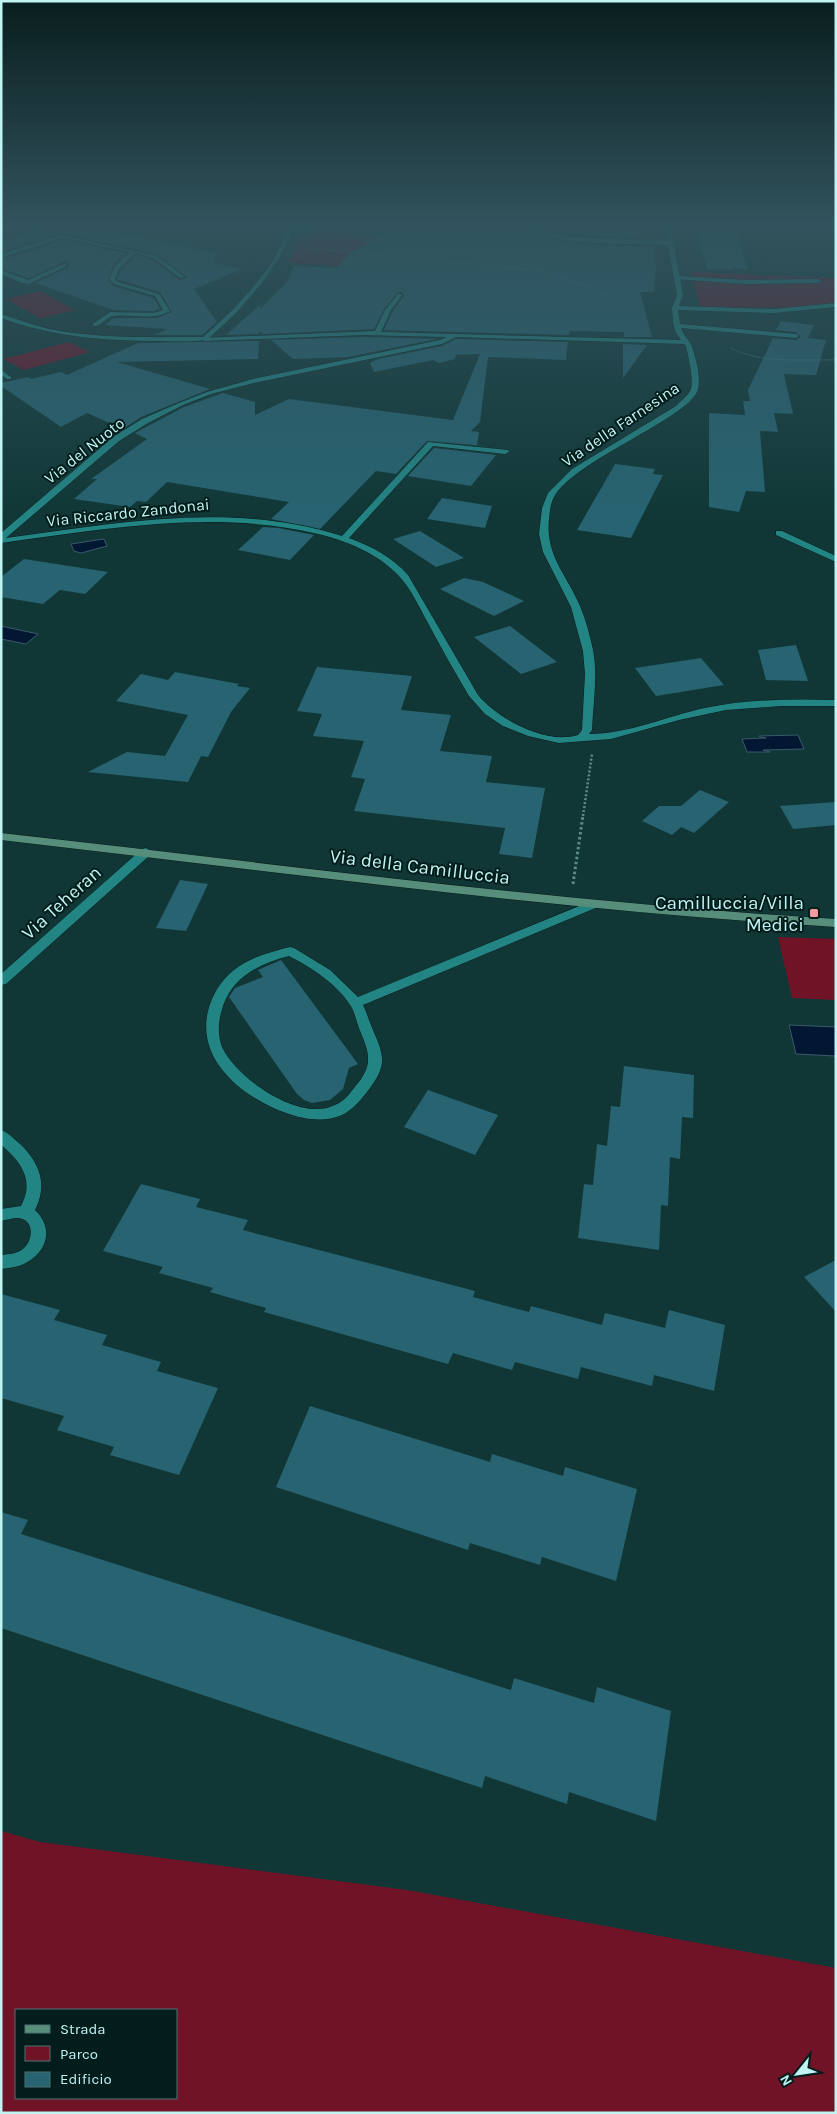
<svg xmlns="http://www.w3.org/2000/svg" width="837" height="2114" viewBox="0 0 837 2114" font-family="Karla,sans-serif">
	<rect width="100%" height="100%" fill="#103736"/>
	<g fill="#711327" fill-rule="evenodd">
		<polygon points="324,231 604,267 414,277 328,265 289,263 300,237"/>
		<polygon points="691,272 836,278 836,302 800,308 700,307"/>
		<polygon points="40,291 75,310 40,318 6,299"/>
		<polygon points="69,342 90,352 24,370 3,359"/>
		<polygon points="778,937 836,939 836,1000 792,998"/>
		<path d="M1,1831L40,1842L407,1890L836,1968V2113H1ZM176,2010V2098H16V2010Z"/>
	</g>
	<g fill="#021732" stroke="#3b596c">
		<polygon points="104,539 107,546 81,553 74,551 71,544"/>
		<polygon points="1,626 38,634 26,644 1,639"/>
		<polygon points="798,735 804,749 763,750 770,752 747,752 742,739 766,738 760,737 759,736"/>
		<polygon points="789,1025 836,1027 836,1056 796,1054"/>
	</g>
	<g fill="#276371">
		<polygon points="64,222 218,253 214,263 242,269 194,289 217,322 202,335 154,335 168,329 105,325 114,318 157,318 172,312 160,292 117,279 121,270 136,255 152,260 179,280 185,279 187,277 157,254 42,229"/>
		<polygon points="704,222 733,222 748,269 733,268 733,270 707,269 696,228 706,229"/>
		<polygon points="595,223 642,226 640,238 588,236 591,224"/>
		<polygon points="398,225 531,234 565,242 587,244 653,247 656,264 654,292 640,292 652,337 624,337 624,332 570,331 569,335 384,330 393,311 404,296 403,293 399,291 384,309 374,329 263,334 259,331 259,334 226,335 261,304 260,309 286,283 294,266 337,268 349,254"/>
		<polygon points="31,232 50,236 1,252 1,242"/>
		<polygon points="63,240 126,253 113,265 108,280 113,286 154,298 160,309 153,311 113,310 35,283 68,268 69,265 66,261 28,278 1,268 1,260"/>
		<polygon points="781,321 814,325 808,338 826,340 816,375 784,374 793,414 774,413 778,432 760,431 765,492 746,491 739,512 709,507 709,413 745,415 743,401 750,401 748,390 773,338 796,340 801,337 796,332 776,330"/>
		<polygon points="363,337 437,339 348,357 293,359 271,340"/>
		<polygon points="456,339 568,342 566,360 488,357 480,422 471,431 479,432 477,445 486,446 427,441 396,474 376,471 320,529 271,519 289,502 167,482 146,502 137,501 130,507 74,499 97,479 91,479 147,439 135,433 184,407 223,393 255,402 255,415 289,399 453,420 480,354 456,355 455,359 439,363 433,360 374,372 370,363 378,359 442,346"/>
		<polygon points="259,341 258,359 117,362 210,389 141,417 123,429 87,413 61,427 1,386 1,383 28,377 31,379 61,372 67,375 138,343"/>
		<polygon points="623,344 647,345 623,378"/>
		<polygon points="434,448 496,455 471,486 408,476"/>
		<polygon points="615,464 655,469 653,474 663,475 631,538 577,530"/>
		<polygon points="442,498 492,506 485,528 427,519"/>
		<polygon points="263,527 278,528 314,535 290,560 238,550"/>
		<polygon points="420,531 464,558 436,567 393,539"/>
		<polygon points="24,559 108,572 85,594 60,590 43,604 1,597 1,577"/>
		<polygon points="464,578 483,582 524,601 494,616 440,589"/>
		<polygon points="510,626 557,662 521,674 474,637"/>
		<polygon points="796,645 808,681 766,680 758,650"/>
		<polygon points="701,658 724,685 656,696 635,668"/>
		<polygon points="317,667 412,676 401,710 451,715 440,751 492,756 486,782 545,788 532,858 499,854 505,828 354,811 365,779 351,777 364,741 313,736 322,714 297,711"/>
		<polygon points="175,672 239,684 237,686 250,688 231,712 208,757 201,756 188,782 88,772 127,752 165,756 188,715 116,701 141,674 168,680"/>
		<polygon points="700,790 729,802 694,833 681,827 672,835 642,821 659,806 681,806"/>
		<polygon points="836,802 836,825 793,829 780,806"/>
		<polygon points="180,880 208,884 186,931 156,928"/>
		<polygon points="281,960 358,1064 349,1068 343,1089 330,1100 312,1103 304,1100 297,1094 229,997 235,988 263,977 258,970"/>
		<polygon points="624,1066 694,1075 693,1118 682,1117 680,1159 670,1157 668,1206 661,1205 659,1250 578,1238 584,1184 593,1185 597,1144 607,1146 611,1106 620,1107"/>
		<polygon points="428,1090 498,1115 475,1155 404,1127"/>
		<polygon points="141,1184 200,1199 196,1207 248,1220 243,1230 475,1291 473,1297 529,1312 531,1306 602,1325 605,1313 665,1328 669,1310 725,1325 714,1391 654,1375 652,1386 581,1367 578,1379 515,1362 512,1370 453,1353 448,1364 264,1312 266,1308 210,1292 213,1288 159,1273 163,1267 103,1251"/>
		<polygon points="836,1260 836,1312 804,1277"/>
		<polygon points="1,1294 60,1310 54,1320 107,1335 102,1345 161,1362 157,1371 218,1388 179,1475 110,1455 114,1447 57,1430 64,1416 1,1398"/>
		<polygon points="310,1406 490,1462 492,1454 563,1476 565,1467 637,1489 616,1581 542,1557 540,1565 470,1543 468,1550 276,1487"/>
		<polygon points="1,1512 28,1520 21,1534 511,1690 514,1678 594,1703 597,1687 671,1711 656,1821 569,1792 567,1804 485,1776 482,1788 1,1628"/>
	</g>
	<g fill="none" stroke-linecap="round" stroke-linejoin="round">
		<g stroke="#0b1b1b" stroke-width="1">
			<g id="service">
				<polygon points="677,276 745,280 818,279 821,281 818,283 745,284 675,279"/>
				<path d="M594,900L600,904L598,907L363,1005C367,1013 369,1021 373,1030C385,1058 387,1066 367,1092C360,1101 352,1110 342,1115C324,1123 303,1119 286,1113C244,1098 196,1061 208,1011C212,995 221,980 234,970C250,957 271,952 290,947L294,948L330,970L358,997ZM289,956C311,967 340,986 352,1008C356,1016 357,1025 361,1033C371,1057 372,1067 354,1088C349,1095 343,1102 335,1105C300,1123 236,1078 222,1047C218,1037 218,1024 221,1013C229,979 257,964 289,956Z"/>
			</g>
		</g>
		<g stroke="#0b1b1b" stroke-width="1">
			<g id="minor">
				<path d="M1,222L157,256L185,277L180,278L153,258L135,253L119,269L115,279L118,282L159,294L170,311C153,321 133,314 114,316C106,317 101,327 93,326V324L110,312L153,313L163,310L155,296L114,284L109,279L115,266L130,252L63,238L1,258V254L57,236L1,224Z"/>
				<path d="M248,222C266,222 283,228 300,229C318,231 337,222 356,222L302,233Z"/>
				<path d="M511,222H518L534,229L570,237L668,241L664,222H670L683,295L679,306L774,309L836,303V307L774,313L678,310L680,324L796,334L799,336L796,338L681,328C683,336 690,340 692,347C696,358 701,378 698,389C692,417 574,460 554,497C550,504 550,512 549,519C545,555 567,575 580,606C586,620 590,636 593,650C598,676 593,704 592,730L589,734C629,734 667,716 705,708C748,699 792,699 836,700V706H781L726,710L679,720L611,739L559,743L528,736L503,726L485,714L469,696C455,672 441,648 428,623C419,607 411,588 398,575C377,553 347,541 318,534C213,509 107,529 1,543V533L113,437L142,419L179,403L207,392L253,379L440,340L447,337L363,335L205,341L203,340V338L375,331L385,310L399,293L402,295L391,310L381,332L681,340L676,333L673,322L672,308L677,295L668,245C623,243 549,248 511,222ZM456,337L684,344L686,346C688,356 695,382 690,391C687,397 680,401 676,406L572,469L548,493L542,508L539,534L543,552L571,607L583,651L585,674L582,730L578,735C546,745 498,719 478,695L408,575C392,557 371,546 349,538L433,446L505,454L509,452L508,450L428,442L342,536C232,501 118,523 6,538L119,441L148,423L183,405L211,394L254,383L442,344Z"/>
				<polygon points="65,263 67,266 29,284 22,283 1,274 1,270 28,280"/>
				<polygon points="1,370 11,377 11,379 7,379 1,375"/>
				<polygon points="776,531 782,531 836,556 836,562 776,535"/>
				<polygon points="146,848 152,852 150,855 6,984 1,985 1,974 142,849"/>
				<path d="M1,1130C9,1133 14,1139 20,1144C40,1163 48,1185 35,1210C54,1228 48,1252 24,1264C17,1267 9,1268 1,1269V1255C9,1254 18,1254 24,1248C34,1239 34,1218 17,1218C12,1218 6,1220 1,1221V1209L21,1206C35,1181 21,1161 1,1145Z"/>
			</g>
		</g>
		<g stroke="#0b1b1b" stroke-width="1">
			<path id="tertiary" d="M292,222H298L281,255L262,283L236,313L207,340C192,342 176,341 161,341C106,341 53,337 1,318V314C17,319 33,325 49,329C100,339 152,337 203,337C230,314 254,289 273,260C280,248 285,234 292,222Z"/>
		</g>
		<g stroke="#0b1b1b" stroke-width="1">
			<path id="secondary" d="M1,833C279,864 556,902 836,919V927C556,910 279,872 1,840Z"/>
		</g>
		<g stroke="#5e8c8b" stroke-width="1" stroke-dasharray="1 1" stroke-linecap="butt">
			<polyline points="354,239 437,250 445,255 439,261"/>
			<polyline points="307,248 543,271 592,289 607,297"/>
			<path d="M731,348C761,364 803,359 836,360"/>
		</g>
		<polyline stroke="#5e8c8b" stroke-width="2.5" stroke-dasharray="2 2" stroke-linecap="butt" points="583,816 592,754"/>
		<polyline stroke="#5e8c8b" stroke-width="3" stroke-dasharray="2.5 2.5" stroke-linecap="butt" points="573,884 583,815"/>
		<use href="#service" fill="#238484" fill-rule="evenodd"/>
		<use href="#minor" fill="#238484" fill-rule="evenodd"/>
		<use href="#tertiary" fill="#238484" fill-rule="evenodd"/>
		<use href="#secondary" fill="#578e7b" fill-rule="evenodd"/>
	</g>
	<linearGradient id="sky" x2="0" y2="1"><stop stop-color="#091e1e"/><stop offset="0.43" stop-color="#31535d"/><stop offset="1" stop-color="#31535d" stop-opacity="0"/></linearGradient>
	<rect width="837" height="518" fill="url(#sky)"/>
	<rect fill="#f49aa1" stroke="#031c1c" stroke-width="2" x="809" y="908" width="10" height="10" rx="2.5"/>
	<g text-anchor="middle" stroke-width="4" stroke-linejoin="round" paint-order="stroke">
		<g font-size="16" fill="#bff4f3" stroke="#031c1c">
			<text transform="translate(620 424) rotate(-34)" y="6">Via della Farnesina</text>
			<text transform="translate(84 450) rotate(-38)" y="6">Via del Nuoto</text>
			<text transform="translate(128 512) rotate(-6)" y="6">Via Riccardo Zandonai</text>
		</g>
		<g font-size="19" fill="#bff4f3" stroke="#031c1c">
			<text transform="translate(420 866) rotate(7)" y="7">Via della Camilluccia</text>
			<text transform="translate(61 902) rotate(-42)" y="7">Via Teheran</text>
		</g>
		<g font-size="19" fill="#bff4f3" stroke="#031c1c" text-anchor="end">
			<text x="804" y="909">Camilluccia/Villa<tspan x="804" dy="22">Medici</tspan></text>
		</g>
	</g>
	<rect width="837" height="2114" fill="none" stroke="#bff4f3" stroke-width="5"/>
	<rect x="15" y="2009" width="162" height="90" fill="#031c1c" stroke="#4e7272"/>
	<rect x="25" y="2025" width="25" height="8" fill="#578e7b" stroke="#4e7272"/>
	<text x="60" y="2034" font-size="15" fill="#bff4f3">Strada</text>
	<rect x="25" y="2046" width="25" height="15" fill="#711327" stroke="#4e7272"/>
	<text x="60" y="2059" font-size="15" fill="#bff4f3">Parco</text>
	<rect x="25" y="2072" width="25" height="15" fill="#276371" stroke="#4e7272"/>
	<text x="60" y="2084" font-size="15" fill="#bff4f3">Edificio</text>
	<g transform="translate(797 2074) rotate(240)" stroke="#031c1c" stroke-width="4" paint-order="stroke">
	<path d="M0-4L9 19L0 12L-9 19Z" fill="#bff4f3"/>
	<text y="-8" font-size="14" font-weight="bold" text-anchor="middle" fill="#bff4f3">N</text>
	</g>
</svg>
